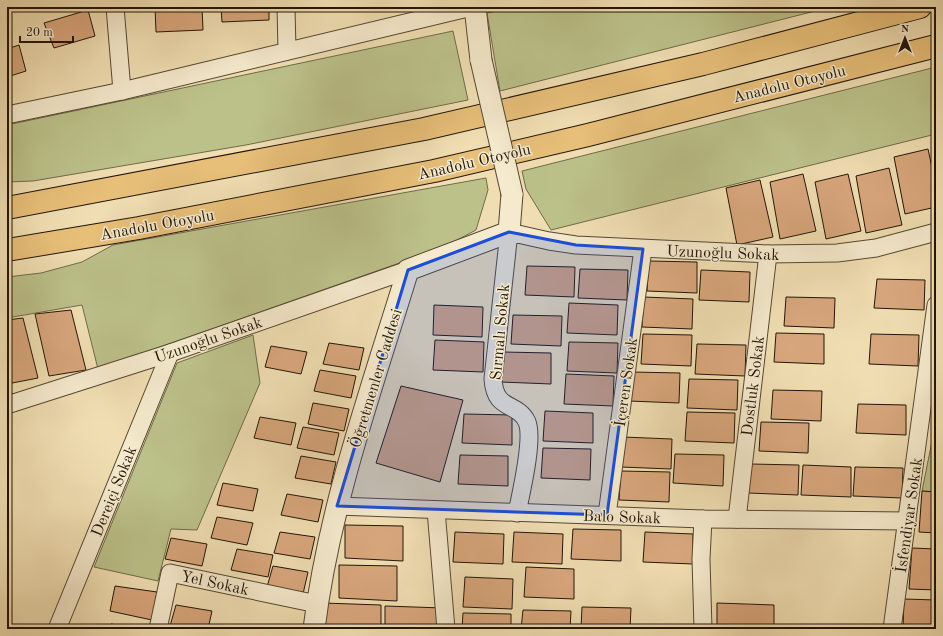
<svg xmlns="http://www.w3.org/2000/svg" width="943" height="636" viewBox="0 0 943 636" font-family="'Old Standard TT',serif">
	<rect width="100%" height="100%" fill="#f0deb2"/>
	<filter id="stains"><feTurbulence type="fractalNoise" baseFrequency=".005" numOctaves="4"/><feColorMatrix values="0 0 0 0 .2 0 0 0 0 .09 0 0 0 0 .02 0 0 0 .5 -.17"/></filter>
	<radialGradient id="worn" r=".72"><stop offset=".6" stop-color="#630" stop-opacity="0"/><stop offset="1" stop-color="#630" stop-opacity=".3"/></radialGradient>
	<g fill="#bcc18a" stroke="#6f6b4a">
		<polygon points="516,7 831,7 500,91 487,13"/>
		<polygon points="453,31 468,100 246,145 33,181 7,182 7,125"/>
		<polygon points="936,67 936,134 551,230 526,189 522,171"/>
		<polygon points="486,178 488,190 476,230 442,248 98,369 82,305 7,318 7,277 41,273 82,262 113,245"/>
		<polygon points="253,335 260,383 197,530 171,529 158,581 94,567 177,363"/>
		<polygon points="936,421 936,492 922,491"/>
	</g>
	<g fill="#d8a67c" stroke="#221509">
		<polygon points="155,7 202,7 203,30 156,32"/>
		<polygon points="221,7 269,7 269,20 222,22"/>
		<polygon points="88,10 95,36 54,48 44,23"/>
		<polygon points="19,45 26,71 7,77 7,49"/>
		<polygon points="928,149 936,186 936,207 905,214 894,157"/>
		<polygon points="889,168 902,225 866,233 856,176"/>
		<polygon points="803,174 816,231 780,239 770,182"/>
		<polygon points="848,174 861,231 826,239 815,182"/>
		<polygon points="760,180 773,237 737,245 726,188"/>
		<polygon points="649,261 697,262 697,293 647,291"/>
		<polygon points="527,266 575,267 574,297 525,295"/>
		<polygon points="580,269 628,270 627,300 578,298"/>
		<polygon points="701,270 750,272 749,302 699,300"/>
		<polygon points="877,279 925,280 924,310 874,308"/>
		<polygon points="644,297 693,299 692,329 642,327"/>
		<polygon points="786,297 835,298 834,328 784,326"/>
		<polygon points="569,303 618,305 617,335 567,333"/>
		<polygon points="434,305 483,307 482,337 433,335"/>
		<polygon points="71,310 86,370 49,376 35,314"/>
		<polygon points="513,315 562,316 561,346 511,344"/>
		<polygon points="23,318 38,378 7,384 7,320"/>
		<polygon points="776,333 824,334 824,364 774,362"/>
		<polygon points="643,334 692,335 691,366 641,364"/>
		<polygon points="871,334 919,335 918,366 869,364"/>
		<polygon points="435,340 484,342 483,372 433,370"/>
		<polygon points="569,342 618,343 617,373 567,371"/>
		<polygon points="329,343 364,348 359,370 323,364"/>
		<polygon points="697,344 746,345 745,376 695,374"/>
		<polygon points="271,346 307,352 301,374 265,367"/>
		<polygon points="503,352 551,353 551,384 501,382"/>
		<polygon points="320,370 356,376 351,398 314,391"/>
		<polygon points="632,372 680,373 679,403 629,401"/>
		<polygon points="566,374 614,376 613,406 564,404"/>
		<polygon points="689,379 738,380 737,410 687,408"/>
		<polygon points="401,386 463,400 440,482 376,463"/>
		<polygon points="773,390 822,391 821,421 771,419"/>
		<polygon points="313,403 349,409 344,431 308,424"/>
		<polygon points="858,404 906,405 906,435 856,433"/>
		<polygon points="545,411 593,413 593,443 543,441"/>
		<polygon points="687,412 735,413 734,443 685,441"/>
		<polygon points="464,414 512,415 512,445 462,443"/>
		<polygon points="260,417 296,423 291,445 254,438"/>
		<polygon points="761,422 809,423 808,453 759,451"/>
		<polygon points="303,427 339,433 334,455 297,448"/>
		<polygon points="623,437 672,439 671,469 621,467"/>
		<polygon points="543,448 591,449 590,480 541,478"/>
		<polygon points="675,454 724,455 723,486 673,483"/>
		<polygon points="460,455 508,456 508,486 458,484"/>
		<polygon points="301,456 336,462 331,484 295,478"/>
		<polygon points="750,464 799,465 798,495 748,493"/>
		<polygon points="803,465 851,467 851,497 801,495"/>
		<polygon points="855,467 903,468 902,498 853,496"/>
		<polygon points="621,471 670,472 669,502 619,500"/>
		<polygon points="223,483 258,489 253,511 217,505"/>
		<polygon points="922,491 936,492 936,533 919,532"/>
		<polygon points="287,494 323,500 318,522 281,515"/>
		<polygon points="217,517 253,523 247,545 211,538"/>
		<polygon points="345,525 403,526 403,561 345,558"/>
		<polygon points="573,529 621,530 621,561 571,559"/>
		<polygon points="280,532 315,537 310,559 274,553"/>
		<polygon points="455,532 504,534 503,564 453,562"/>
		<polygon points="514,532 563,534 562,564 512,562"/>
		<polygon points="645,532 693,534 693,564 643,562"/>
		<polygon points="171,538 207,544 202,566 165,559"/>
		<polygon points="912,548 936,549 936,590 909,589"/>
		<polygon points="237,549 273,555 268,577 231,570"/>
		<polygon points="339,565 397,566 397,601 339,598"/>
		<polygon points="273,566 308,572 303,594 267,587"/>
		<polygon points="526,567 574,569 574,599 524,597"/>
		<polygon points="465,577 513,579 512,609 463,607"/>
		<polygon points="115,586 157,592 152,620 110,611"/>
		<polygon points="904,599 936,600 936,629 903,629"/>
		<polygon points="323,603 381,605 381,629 323,629"/>
		<polygon points="717,603 774,605 774,629 717,629"/>
		<polygon points="176,605 212,611 208,629 185,629 170,626"/>
		<polygon points="385,606 443,608 443,629 385,629"/>
		<polygon points="582,607 631,608 630,629 581,629"/>
		<polygon points="523,610 571,611 570,629 521,629"/>
		<polygon points="463,613 511,614 511,629 462,629"/>
		<polygon points="111,624 142,629 110,629"/>
	</g>
	<g fill="none" stroke-linecap="round" stroke-linejoin="round">
		<g stroke="#564733" stroke-width="19">
			<g id="minor">
				<polyline points="115,7 122,91"/>
				<polyline points="286,7 287,51"/>
				<polyline points="7,115 122,91 472,7"/>
				<polyline points="7,405 170,353 408,270"/>
				<polyline points="337,506 703,519 907,521"/>
				<polyline points="436,510 446,629"/>
				<path d="M517,513C521,493 534,439 527,422C517,401 495,412 493,379L509,232L549,241L576,245L768,254L837,253L876,248L936,232"/>
				<polyline points="607,515 643,249"/>
				<polyline points="737,519 768,254"/>
				<polyline points="57,629 170,353"/>
				<polyline points="158,629 170,573 317,604"/>
				<polyline points="703,629 701,559 703,519"/>
				<polyline points="892,629 936,305"/>
			</g>
		</g>
		<g stroke="#564733" stroke-width="23">
			<g id="tertiary">
				<polyline points="475,7 481,60"/>
				<path d="M314,629C329,506 372,388 408,270L509,232L512,194"/>
			</g>
		</g>
		<g stroke="#221509" stroke-width="24">
			<g id="motorway">
				<polyline points="7,208 424,129 703,64 920,7"/>
				<polyline points="7,250 139,228 434,171 588,135 936,46"/>
			</g>
		</g>
		<use href="#minor" stroke="#f5eacd" stroke-width="17"/>
		<use href="#tertiary" stroke="#f5eacd" stroke-width="21"/>
		<use href="#motorway" stroke="#e8bf79" stroke-width="22"/>
		<g stroke="#564733" stroke-width="23" stroke-linecap="butt">
			<polyline id="tertiary-bridge" points="481,60 512,194"/>
		</g>
		<use href="#tertiary-bridge" stroke="#f5eacd" stroke-width="21"/>
	</g>
	<path fill="#1d4ed8" fill-opacity="0.2" stroke="#1d4ed8" stroke-width="3" stroke-linejoin="round" d="M509,232L576,245L643,249L607,515L337,506L408,270Z"/>
	<g text-anchor="middle" stroke-width="3" stroke-linejoin="round" paint-order="stroke">
		<g font-size="16" fill="#221509" stroke="#f5eacd">
			<text transform="translate(789 83) rotate(-14)" y="6">Anadolu Otoyolu</text>
			<text transform="translate(474 161) rotate(-13)" y="6">Anadolu Otoyolu</text>
			<text transform="translate(157 224) rotate(-10)" y="6">Anadolu Otoyolu</text>
			<text transform="translate(723 252) rotate(2)" y="6">Uzunoğlu Sokak</text>
			<text transform="translate(499 332) rotate(-85)" y="6">Sırmalı Sokak</text>
			<text transform="translate(208 339) rotate(-19)" y="6">Uzunoğlu Sokak</text>
			<text transform="translate(375 378) rotate(-73)" y="6">Öğretmenler Caddesi</text>
			<text transform="translate(625 382) rotate(-82)" y="6">İçeren Sokak</text>
			<text transform="translate(752 386) rotate(-83)" y="6">Dostluk Sokak</text>
			<text transform="translate(113 491) rotate(-68)" y="6">Dereiçi Sokak</text>
			<text transform="translate(908 515) rotate(-82)" y="6">İsfendiyar Sokak</text>
			<text transform="translate(622 516) rotate(2)" y="6">Balo Sokak</text>
			<text transform="translate(215 582) rotate(12)" y="6">Yel Sokak</text>
		</g>
	</g>
	<rect width="943" height="636" fill="none" stroke="#f0deb2" stroke-width="24"/>
	<rect x="8" y="8" width="927" height="620" fill="none" stroke="#221509" stroke-width="2"/>
	<rect x="12" y="12" width="919" height="612" fill="none" stroke="#221509"/>
	<g transform="translate(905 38)" stroke="#f5eacd" stroke-width="3" paint-order="stroke">
	<path d="M0-3L7 15L0 10L-7 15Z" fill="#221509"/>
	<text y="-6" font-size="11" font-weight="bold" text-anchor="middle" fill="#221509">N</text>
	</g>
	<path d="M20 36v6h53v-6" fill="none" stroke="#221509" stroke-width="2"/>
	<text x="26" y="36" font-size="12" fill="#221509" stroke="#f5eacd" stroke-width="3" paint-order="stroke">20 m</text>
	<rect width="100%" height="100%" filter="url(#stains)"/>
	<rect width="100%" height="100%" fill="url(#worn)"/>
</svg>
